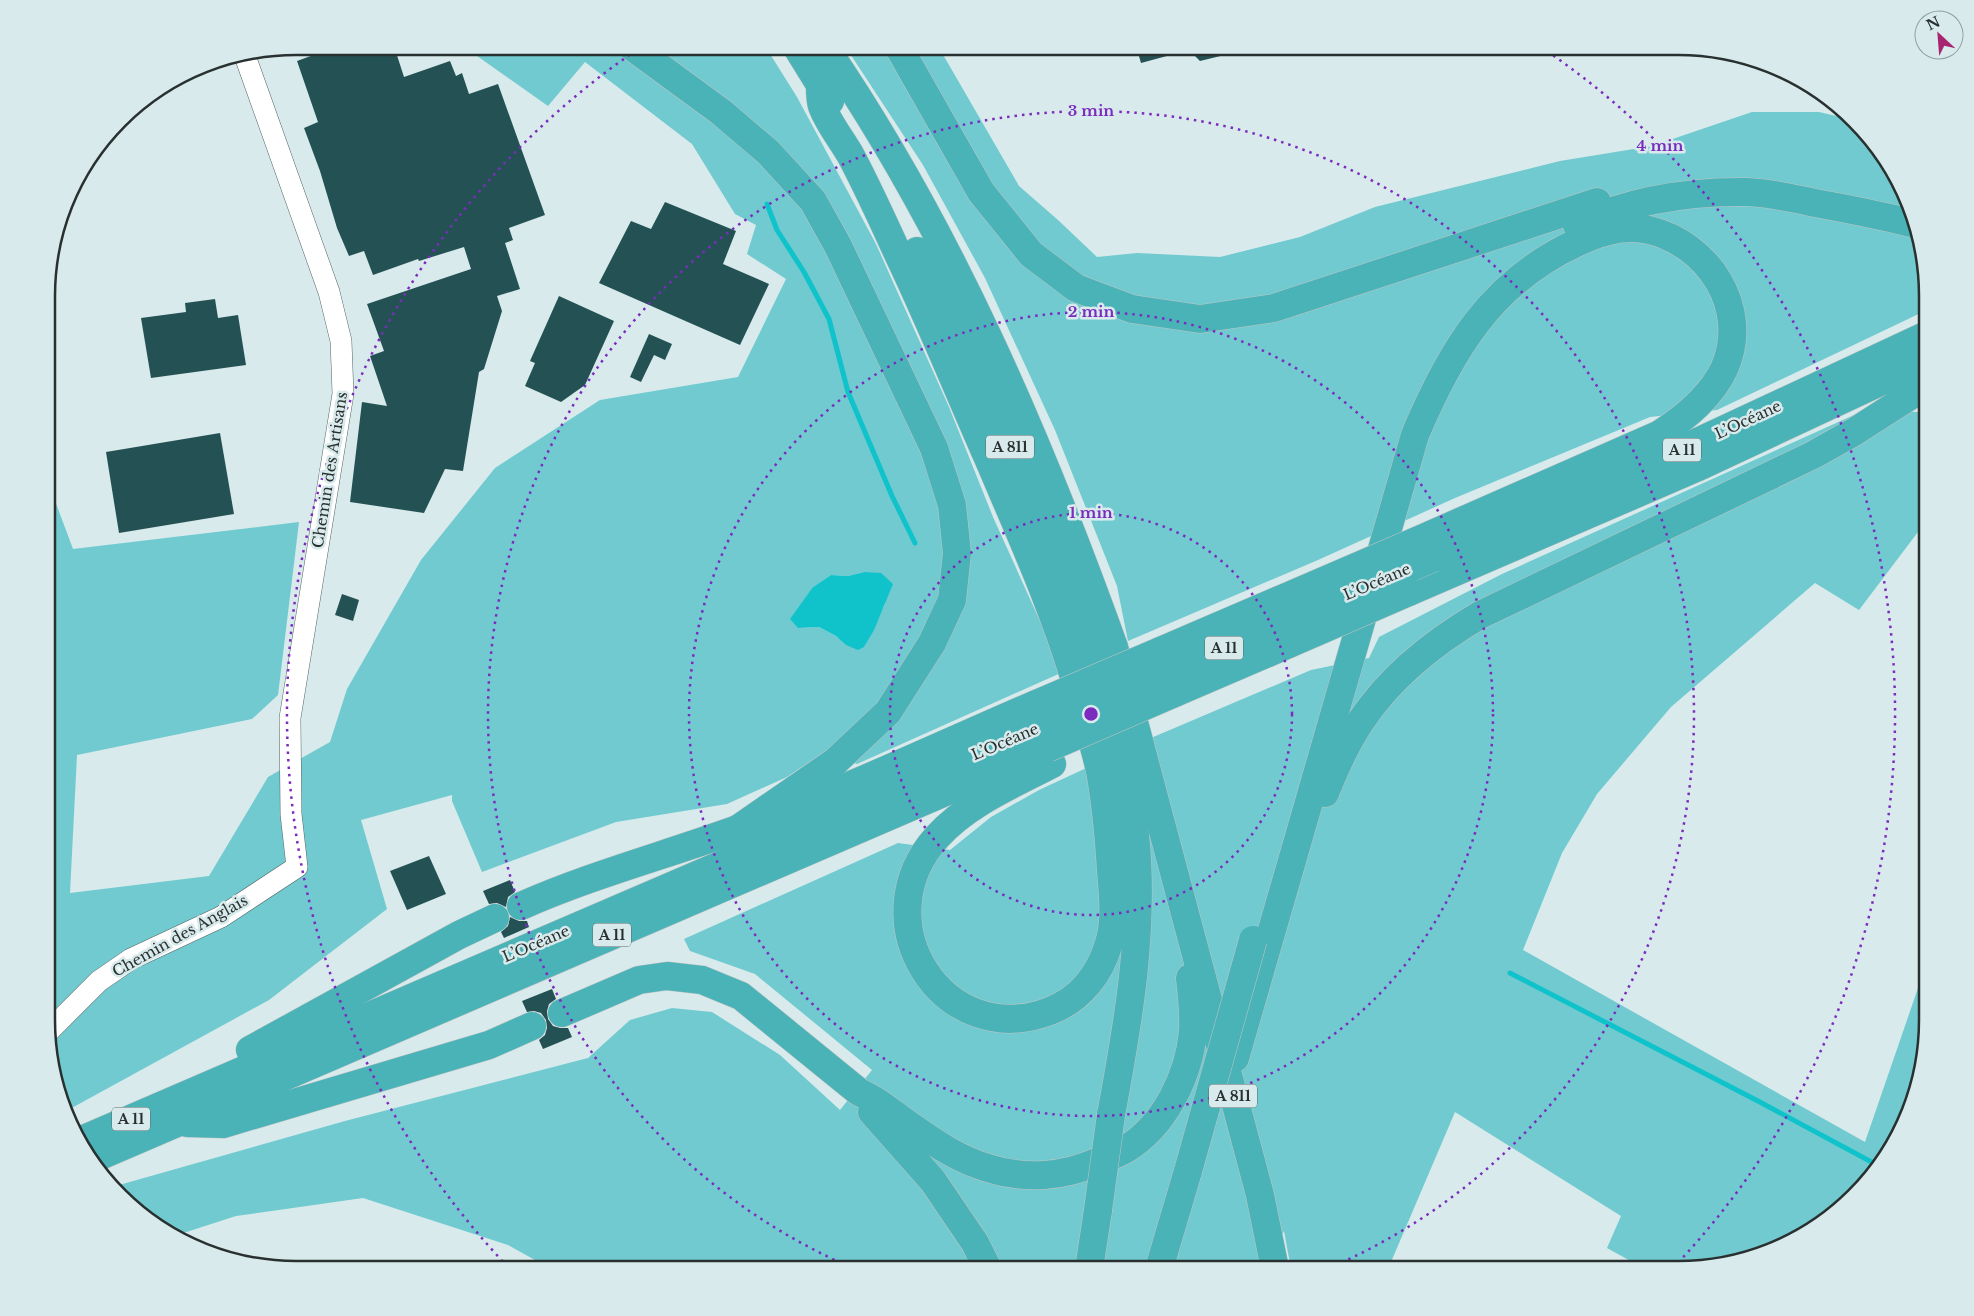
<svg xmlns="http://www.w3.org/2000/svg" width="1974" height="1316" viewBox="0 0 1974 1316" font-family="'Libre Baskerville',serif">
	<rect width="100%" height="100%" fill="#d8eaeb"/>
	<g fill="#70cacf" fill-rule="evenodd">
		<path d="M463,46H765L797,97L876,244L949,407L993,517L1063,672L857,764L824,752L787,777L727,804L616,822L482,872L452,801V795L361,820L387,909L269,1000L68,1110L48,1052V482L73,549L299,522L278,695L252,719L77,755L70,893L209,876L268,777L330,742L347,689L421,560L495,468L600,400L738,377L786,279L747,254L756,225L735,214L692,144L585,62L548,106ZM864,572L885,604L864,647L847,645L836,636L819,627L798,628L813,587L831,575L848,576Z"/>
		<polygon points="845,46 938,46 1019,186 1058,220 1097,257 1137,253 1220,257 1300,237 1375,207 1560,161 1652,146 1752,112 1819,112 1853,120 1866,131 1894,171 1919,231 1927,280 1927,310 1717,410 1650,417 1455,498 1318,560 1128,641 1117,586 1055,430 985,278 923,165"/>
		<path d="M1927,408V533L1921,528L1859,610L1815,583L1671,707L1597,794L1562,853L1523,950L1865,1142L1927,962V1036L1915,1100L1885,1159L1843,1208L1803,1236L1743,1261L1694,1269H1645L1607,1248L1621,1216L1455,1112L1388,1269H1291L1284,1231L1268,1269L553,1270L508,1245L363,1198L236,1216L174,1236C151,1225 128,1207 112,1187L345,1121L588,1058L630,1020L672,1008L712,1012L780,1055L840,1110L872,1070L755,974L690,951L684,939L898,843L950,850L991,817L1039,790L1151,738L1311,670L1369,658L1379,637L1502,574L1865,410L1919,412Z"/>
	</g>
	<polygon fill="#10c3cb" points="864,572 881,573 893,584 874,630 864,647 858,650 846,645 836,636 819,627 798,628 790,619 813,587 831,575 848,576"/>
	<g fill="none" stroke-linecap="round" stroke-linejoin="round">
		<g stroke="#10c3cb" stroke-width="5">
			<polyline points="767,204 777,230 804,272 829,319 848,392 892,496 915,543"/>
			<polyline points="1510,973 1758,1101 1879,1166"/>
		</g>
	</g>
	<g fill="#245254">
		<polygon points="338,46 357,46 359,53 377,46 394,46 404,77 450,61 456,76 462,73 469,94 498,84 545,215 509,228 513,240 505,243 520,289 497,296 502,311 484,369 479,372 463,471 445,469 424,513 350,502 362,402 387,406 370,356 384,351 367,304 471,269 464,247 419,261 418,259 373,275 364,251 349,256 337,228 320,171 304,128 318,122 297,61"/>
		<polygon points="1136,46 1240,46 1241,51 1200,61 1189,50 1141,63"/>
		<polygon points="665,202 736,231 723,264 769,284 740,345 599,283 631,221 651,229"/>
		<polygon points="559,296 614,321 585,385 561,402 525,386 535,363 530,361"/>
		<polygon points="215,299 218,318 238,315 246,365 151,378 141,318 186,312 185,303"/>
		<polygon points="649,334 672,344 665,360 654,355 641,382 630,377"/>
		<polygon points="220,433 234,514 119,533 106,452"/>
		<polygon points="342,594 359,600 353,621 335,615"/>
		<polygon points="429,856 446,894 407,910 390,871"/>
		<polygon points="510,880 515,892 508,897 506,907 497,903 489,904 483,891"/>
		<polygon points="510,917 519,921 527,921 529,927 504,938 501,932 508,926"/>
		<polygon points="552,989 556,999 549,1004 547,1011 548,1019 553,1026 560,1028 568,1028 572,1037 543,1049 539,1040 545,1035 547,1028 546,1020 541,1013 534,1011 527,1012 522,1001"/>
	</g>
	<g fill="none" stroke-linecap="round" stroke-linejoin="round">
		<g stroke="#556465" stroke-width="22">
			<polyline id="minor" points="48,1032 99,981 131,959 221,917 297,867 291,814 290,718 343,394 341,341 329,292 245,56"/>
		</g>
		<g stroke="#c3c5c5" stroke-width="29">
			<g id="highway">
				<polyline points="631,46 721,112 768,152 813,201 838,246 934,448 952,505 957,553 952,600 932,643 888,712 836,761 735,831"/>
				<polyline points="796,46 830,101"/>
				<path d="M824,46C950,230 1039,438 1114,647L1260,1195L1275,1269"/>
				<polyline points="898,46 981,192 1031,254 1076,288 1132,309 1200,319 1274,308 1597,202"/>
				<path d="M820,85C820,91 820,100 822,106C828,123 842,140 851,156C868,188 883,221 898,254C931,323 960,395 991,465C1022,538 1055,611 1077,687C1084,715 1094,743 1100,771C1106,804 1109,838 1111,871C1113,894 1116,921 1109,943C1100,974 1081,999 1050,1011C943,1052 861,921 937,837C968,803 1012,785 1052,764"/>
				<path d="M1577,225C1631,200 1688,191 1747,192C1770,193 1793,198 1815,203C1849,209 1882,216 1916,224"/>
				<path d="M917,251C990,387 1050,532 1096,680C1111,731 1129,781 1135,834C1145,928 1128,1024 1111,1115"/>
				<polyline points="1433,558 1646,466 1927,335"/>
				<polyline points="1409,592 1696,468 1927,360"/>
				<polyline points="1160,651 1279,600"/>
				<polyline points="1164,674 1283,622"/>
				<polyline points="1175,693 1289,644"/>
				<path d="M1325,793C1335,769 1346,743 1361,721C1391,676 1434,642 1480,615L1813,455L1854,432L1927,385"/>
				<path d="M521,906C591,875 663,856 735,830C838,794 936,747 1036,704"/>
				<path d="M562,1013L639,980L667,976L702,980L741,996L859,1092C882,1102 892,1114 912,1127C936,1144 960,1160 988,1168C1025,1180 1064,1177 1099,1161C1108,1157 1118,1154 1126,1149C1165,1125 1189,1076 1193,1031C1194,1014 1192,995 1190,978"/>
				<polyline points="250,1050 459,935 495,918"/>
				<path d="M1235,1058L1415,435C1450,352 1490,283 1576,243C1597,233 1625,224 1649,230C1708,244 1750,307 1725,367C1712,396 1686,417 1660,434L1430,535"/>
				<polyline points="872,1112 933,1181 975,1243 988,1269"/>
				<polyline points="187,1123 223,1124 489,1045 532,1026"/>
				<polyline points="79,1141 1050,723"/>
				<polyline points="91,1160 1045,749"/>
				<polyline points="1089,1269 1098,1210"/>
				<polyline points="1159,1269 1188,1171"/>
			</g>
		</g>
		<use href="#minor" stroke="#fff" stroke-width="21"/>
		<use href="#highway" stroke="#49b3b8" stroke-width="28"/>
		<g stroke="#c3c5c5" stroke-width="29" stroke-linecap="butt">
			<g id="highway-bridge">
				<polyline points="1279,600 1430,535"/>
				<polyline points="1283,622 1433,558"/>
				<polyline points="1289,644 1409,592"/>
				<polyline points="1036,704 1160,651"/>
				<polyline points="1050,723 1164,674"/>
				<polyline points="1048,748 1175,693"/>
				<polyline points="1188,1171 1253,940"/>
				<polyline points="1098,1210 1111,1115"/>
			</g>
		</g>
		<use href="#highway-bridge" stroke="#49b3b8" stroke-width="28"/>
	</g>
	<g fill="none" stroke="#7b2cbf" stroke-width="2.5" stroke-dasharray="2.5 5">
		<circle cx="1091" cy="714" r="201"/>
		<circle cx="1091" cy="714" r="402"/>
		<path d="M855 1269A603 603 0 1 1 1327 1269"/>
		<path d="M508 1267A804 804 0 0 1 641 47M1541 47A804 804 0 0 1 1674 1267"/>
	</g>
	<g text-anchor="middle" stroke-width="5" stroke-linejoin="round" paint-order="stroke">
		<g fill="#d8eaeb" stroke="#5e6868" stroke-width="1">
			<rect x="986" y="435.5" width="48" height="23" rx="4"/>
			<rect x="1663" y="438.5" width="38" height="23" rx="4"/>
			<rect x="1205" y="636.5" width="38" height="23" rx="4"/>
			<rect x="593" y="923.5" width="38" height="23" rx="4"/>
			<rect x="1209" y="1084.5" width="48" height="23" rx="4"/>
			<rect x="112" y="1107.5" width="38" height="23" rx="4"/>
		</g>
		<g font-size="14" font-weight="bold" fill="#293030">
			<text x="1010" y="452">A 811</text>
			<text x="1682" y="455">A 11</text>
			<text x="1224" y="653">A 11</text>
			<text x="612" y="940">A 11</text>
			<text x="1233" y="1101">A 811</text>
			<text x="131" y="1124">A 11</text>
		</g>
		<g font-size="15" fill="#293030" stroke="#d8eaeb">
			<text transform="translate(1748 420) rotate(-25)" y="5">L’Océane</text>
			<text transform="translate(330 470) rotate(-81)" y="5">Chemin des Artisans</text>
			<text transform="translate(1377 582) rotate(-23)" y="5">L’Océane</text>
			<text transform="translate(1005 742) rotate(-23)" y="5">L’Océane</text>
			<text transform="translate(180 936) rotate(-29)" y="5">Chemin des Anglais</text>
			<text transform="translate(536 944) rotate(-23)" y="5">L’Océane</text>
		</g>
	</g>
	<path d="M0 0H1974V1316H0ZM296 55H1678A241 241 0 0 1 1919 296V1020A241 241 0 0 1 1678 1261H296A241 241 0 0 1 55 1020V296A241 241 0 0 1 296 55Z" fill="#d8eaeb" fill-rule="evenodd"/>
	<path fill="none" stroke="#293030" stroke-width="2.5" d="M296 55H1678A241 241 0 0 1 1919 296V1020A241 241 0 0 1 1678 1261H296A241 241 0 0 1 55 1020V296A241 241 0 0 1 296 55Z"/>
	<circle cx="1091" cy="714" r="8" fill="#7b2cbf" stroke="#d8eaeb" stroke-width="2.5"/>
	<g font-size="15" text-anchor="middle" font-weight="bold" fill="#7b2cbf" stroke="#d8eaeb" stroke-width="5" stroke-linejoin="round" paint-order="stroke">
		<text x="1091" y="116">3 min</text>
		<text x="1660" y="151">4 min</text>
		<text x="1091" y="317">2 min</text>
		<text x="1091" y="518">1 min</text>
	</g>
	<g transform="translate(1939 35) rotate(334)"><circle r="24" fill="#d8eaeb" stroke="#92a0a0"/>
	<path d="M0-4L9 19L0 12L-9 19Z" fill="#a72470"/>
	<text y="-8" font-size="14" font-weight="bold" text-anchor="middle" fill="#293030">N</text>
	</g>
</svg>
